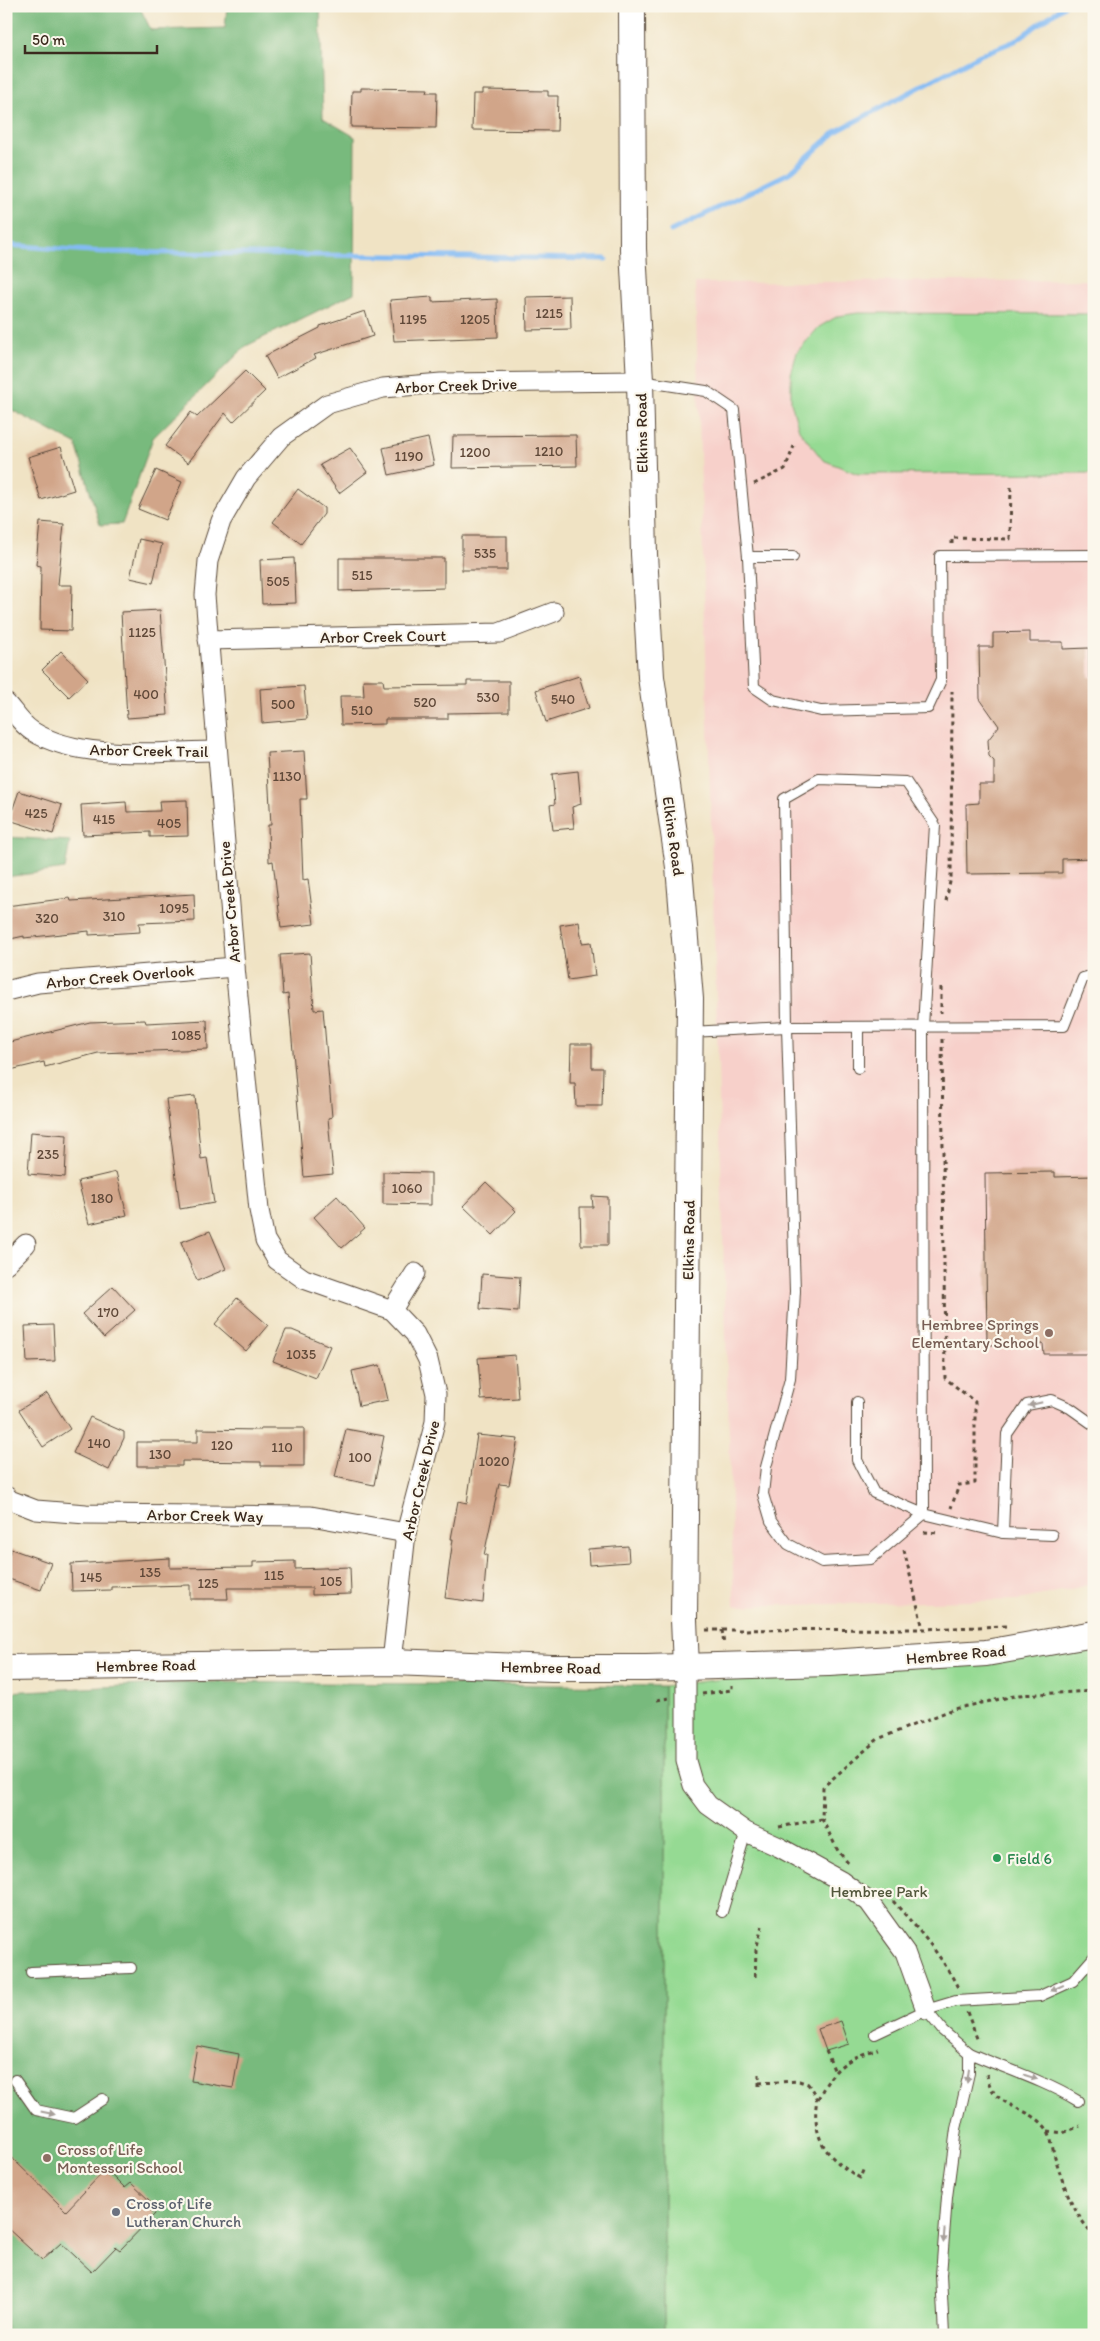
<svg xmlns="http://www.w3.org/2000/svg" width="1100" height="2341" viewBox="0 0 1100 2341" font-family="Itim,sans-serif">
	<rect width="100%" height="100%" fill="#fbf7ec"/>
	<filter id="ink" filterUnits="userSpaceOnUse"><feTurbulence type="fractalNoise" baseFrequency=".02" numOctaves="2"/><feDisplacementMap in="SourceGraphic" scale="10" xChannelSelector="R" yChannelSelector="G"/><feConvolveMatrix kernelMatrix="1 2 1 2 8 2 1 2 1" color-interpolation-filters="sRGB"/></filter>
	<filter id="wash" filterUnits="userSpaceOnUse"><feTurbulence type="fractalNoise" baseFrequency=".0096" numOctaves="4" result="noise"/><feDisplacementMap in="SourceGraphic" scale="20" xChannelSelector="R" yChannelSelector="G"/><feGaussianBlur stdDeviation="1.12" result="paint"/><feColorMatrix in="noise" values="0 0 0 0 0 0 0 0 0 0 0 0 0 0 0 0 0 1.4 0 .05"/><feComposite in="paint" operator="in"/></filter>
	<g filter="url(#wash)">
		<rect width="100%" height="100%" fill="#f0e3c4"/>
		<polygon fill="#f7d0ca" points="1094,280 1094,1584 1019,1600 734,1606 695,283"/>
		<g fill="#95da93" stroke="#688258">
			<polygon points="858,313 1094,314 1094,473 858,474 823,460 799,430 791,402 791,374 797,352 819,327 838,316"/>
			<polygon points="1094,1646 1094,2335 664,2335 664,1686 940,1653"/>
		</g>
		<g fill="#78ba7d" stroke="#5a724e">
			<polygon points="6,6 139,6 151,30 225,28 227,6 320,6 323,118 355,137 354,293 246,346 153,438 122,524 100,525 76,444 6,407"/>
			<polygon points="6,837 70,841 65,869 6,877"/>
			<polygon points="201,1682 664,1686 664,2335 6,2335 6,1692"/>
		</g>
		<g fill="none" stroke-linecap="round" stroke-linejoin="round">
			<g stroke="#84bbf4" stroke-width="5">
				<polyline points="671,231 789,173 837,131 980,55 1015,41 1064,6"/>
				<polyline points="6,245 104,252 606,259"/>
			</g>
		</g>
		<g id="blocks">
			<g fill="#d1a589">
				<polygon points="361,88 428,89 427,92 437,92 436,128 351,127 352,91 361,91"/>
				<polygon points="482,90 548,91 548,96 558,96 557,131 472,130 473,94 482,94"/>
				<polygon points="570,296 571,329 527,330 526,297"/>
				<polygon points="432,297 432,302 497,299 498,337 394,341 390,300"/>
				<polygon points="365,311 373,336 314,355 316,358 277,378 265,356 320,328 320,326"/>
				<polygon points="245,371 265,391 233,422 225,413 188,463 165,446 191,412 197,417"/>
				<polygon points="576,435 577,466 452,468 453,436"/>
				<polygon points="428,438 434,465 389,475 383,448"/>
				<polygon points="61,447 74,490 41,500 28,457"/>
				<polygon points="350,448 367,472 339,493 320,465"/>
				<polygon points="156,470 182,482 165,520 138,509"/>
				<polygon points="298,489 324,508 324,514 301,544 273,522"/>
				<polygon points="40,522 64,524 58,585 72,585 71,631 40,630 41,566 36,565"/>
				<rect x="462" y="536" width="45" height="34"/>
				<polygon points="139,539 162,544 153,583 130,578"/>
				<polygon points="294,558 296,603 262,604 260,560"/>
				<polygon points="339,558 444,558 444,588 339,591"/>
				<polygon points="160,610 168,715 127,718 121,612"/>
				<polygon points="1030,632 1030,642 1063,642 1063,649 1089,648 1089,677 1094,677 1094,858 1062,859 1062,873 967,874 966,804 979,803 979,784 994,784 994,761 989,756 988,740 999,726 980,699 979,647 993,647 993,633"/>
				<polygon points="61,651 88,679 69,697 42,670"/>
				<polygon points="579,676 589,708 546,722 536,690"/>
				<polygon points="363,680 383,680 384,686 467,685 467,681 509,681 509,712 448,713 448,719 385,719 385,724 341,725 340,696 364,696"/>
				<polygon points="304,686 307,719 262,723 260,689"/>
				<polygon points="304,751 307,799 300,799 303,880 308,879 314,924 281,928 273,861 269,862 268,825 271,825 267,753"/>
				<polygon points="578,771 581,804 572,807 574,828 553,830 550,805 555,804 552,774"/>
				<polygon points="19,791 62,805 53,834 9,820"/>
				<polygon points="187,800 188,836 150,837 150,832 83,835 81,805 126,802 127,812 160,811 159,801"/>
				<polygon points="194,894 195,921 139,923 140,932 89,935 89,931 24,938 24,936 6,940 6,906 70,898 71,901"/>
				<polygon points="579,922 582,943 591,942 595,976 568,980 560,925"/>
				<polygon points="310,953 314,1010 323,1009 332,1117 328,1118 333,1174 304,1177 288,994 283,995 280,955"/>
				<polygon points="145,1020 146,1023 207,1020 208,1049 98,1053 45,1067 44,1062 6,1071 6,1043 90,1022"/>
				<polygon points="571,1044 592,1044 592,1068 603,1068 602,1106 576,1106 575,1083 570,1083"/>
				<polygon points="195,1096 201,1159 207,1158 214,1203 180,1209 166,1099"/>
				<polygon points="31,1132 67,1135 65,1177 28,1174"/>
				<polygon points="116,1172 127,1215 89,1224 78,1181"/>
				<polygon points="383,1172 431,1173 431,1205 383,1204"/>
				<polygon points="1055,1172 1055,1177 1094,1176 1094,1354 1044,1354 1043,1344 987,1345 985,1173"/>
				<polygon points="486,1182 516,1211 493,1235 463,1206"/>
				<polygon points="337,1196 365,1228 342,1248 314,1217"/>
				<polygon points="592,1196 608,1197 608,1245 581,1245 580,1207 593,1207"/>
				<polygon points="210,1231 226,1269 197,1281 181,1242"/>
				<polygon points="482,1274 520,1277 518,1312 480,1309"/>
				<polygon points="113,1286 135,1310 104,1338 82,1314"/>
				<polygon points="237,1298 268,1325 246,1351 215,1324"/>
				<polygon points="53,1325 55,1361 27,1362 25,1326"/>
				<polygon points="286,1330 292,1330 330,1346 316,1378 273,1361"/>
				<polygon points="515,1355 518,1398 481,1400 478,1358"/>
				<polygon points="380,1365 388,1400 359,1406 352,1371"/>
				<polygon points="47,1393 70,1429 43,1447 19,1410"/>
				<polygon points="90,1417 124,1432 124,1438 109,1470 73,1453"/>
				<polygon points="261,1428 304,1428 304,1466 261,1466 261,1462 182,1461 182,1466 137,1466 137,1442 198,1442 198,1429 261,1430"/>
				<polygon points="346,1429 384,1436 374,1485 335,1477"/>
				<polygon points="477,1435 518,1439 509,1485 499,1484 484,1555 487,1555 483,1603 445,1598 453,1539 451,1539 458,1501 467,1503"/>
				<polygon points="628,1546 629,1562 589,1565 588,1549"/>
				<polygon points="11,1549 51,1563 41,1590 6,1578 6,1562"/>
				<polygon points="170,1558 170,1568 253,1567 253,1562 295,1561 295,1569 350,1567 351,1594 312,1595 312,1588 227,1588 228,1599 190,1599 190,1585 111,1587 111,1590 72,1591 71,1564"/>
				<polygon points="841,2021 849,2044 826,2051 818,2029"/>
				<polygon points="197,2046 239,2054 233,2088 191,2081"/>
				<polygon points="6,2152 66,2211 106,2169 125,2188 131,2183 151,2202 148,2206 155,2214 120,2250 116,2247 92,2272 61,2243 42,2260 6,2227"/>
			</g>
		</g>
	</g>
	<g filter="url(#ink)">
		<use href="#blocks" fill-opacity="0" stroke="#564637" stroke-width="1"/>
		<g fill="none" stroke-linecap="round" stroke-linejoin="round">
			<g stroke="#564637" stroke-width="12">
				<g id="lane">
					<polyline points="641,381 706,391 734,410 748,557 754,687 773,700 821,711 928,708 941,680 940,556 1094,555"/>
					<polyline points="748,557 793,557"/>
					<polygon points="819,779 906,782 935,825 923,1027 924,1514 871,1559 822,1562 788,1544 771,1521 763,1494 766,1467 790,1379 795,1291 787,1027 784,799"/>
					<polyline points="858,1027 858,1068"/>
					<polyline points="690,1032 787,1027 1064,1026 1083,978 1094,975"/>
					<polyline points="857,1402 857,1460 874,1493 924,1514 1003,1533 1052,1535"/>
					<polyline points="1003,1533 1007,1434 1027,1405 1052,1400 1070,1408 1094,1425"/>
					<polyline points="722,1912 746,1832"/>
					<polyline points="31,1972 131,1968"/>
					<polyline points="926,2010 943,2031 969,2053 969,2073 956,2129 947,2197 941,2275 944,2335"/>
					<polyline points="875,2034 926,2010 956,2001 1040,1996 1073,1981 1094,1957"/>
					<path d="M969,2053C1006,2069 1043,2080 1078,2101"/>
					<polyline points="15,2080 36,2110 74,2118 103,2099"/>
				</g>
			</g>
			<g stroke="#564637" stroke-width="21">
				<g id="street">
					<polyline points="208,640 499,633 554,612"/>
					<path d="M6,703C14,712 22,725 32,731C81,762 161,751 217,751"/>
					<polyline points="6,991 38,983 235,967"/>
					<polyline points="6,1264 26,1244"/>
					<polyline points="392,1310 415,1273"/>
					<polyline points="6,1496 10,1500 36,1510 86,1514 311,1516 406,1533"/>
					<polyline points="392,1662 406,1533 435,1422 436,1394 428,1360 415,1334 392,1310 304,1279 277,1260 265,1240 259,1210 235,967 205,595 208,561 221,521 246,478 281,437 327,404 383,388 441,383 640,381"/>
					<polyline points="686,1667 686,1761 693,1785 708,1805 746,1832 779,1847 841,1881 869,1902 905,1952 926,2010"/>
				</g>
			</g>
			<g stroke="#564637" stroke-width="28">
				<g id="secondary">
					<polyline points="632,6 633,249 640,381 644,554 651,677 679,867 690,999 684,1620 686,1667"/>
					<polyline points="6,1668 392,1662 552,1668 646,1668 829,1663 986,1653 1094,1634"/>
				</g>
			</g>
			<g stroke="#564637" stroke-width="3" stroke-dasharray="4 4" stroke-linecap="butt">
				<polyline points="754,484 785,469 794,446"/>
				<polyline points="952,544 952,538 1010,539 1011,484"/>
				<polyline points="946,901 951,877 952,691"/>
				<polyline points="941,987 941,1013"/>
				<polyline points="942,1039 945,1378 975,1402 975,1483 959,1485 951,1508"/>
				<polyline points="924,1532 938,1533"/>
				<polyline points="904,1550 923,1629"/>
				<polyline points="706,1630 722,1630 724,1645"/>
				<polyline points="722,1630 923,1629 1006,1626"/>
				<polyline points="702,1694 732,1690 732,1686"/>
				<polyline points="657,1700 669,1698"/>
				<polyline points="779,1827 822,1819"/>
				<polyline points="848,1863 838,1851 822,1819 823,1787 878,1739 954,1709 1019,1695 1094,1691"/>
				<path d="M893,1901C917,1928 942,1955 958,1988"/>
				<polyline points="755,1977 756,1950 762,1926"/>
				<polyline points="967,2012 978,2041"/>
				<polyline points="826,2051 835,2072"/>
				<polyline points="759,2074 759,2088"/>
				<path d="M987,2074C991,2111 1032,2104 1048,2131C1052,2138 1052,2149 1055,2157C1063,2184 1073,2214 1094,2235"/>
				<path d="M759,2083L799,2081L808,2084C822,2104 814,2098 816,2119C818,2150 837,2164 860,2178L864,2168"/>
				<path d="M818,2099C833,2068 845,2059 878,2049"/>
				<polyline points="1048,2131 1063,2133 1080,2126"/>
			</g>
			<use href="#lane" stroke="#fff" stroke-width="10"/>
			<use href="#street" stroke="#fff" stroke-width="19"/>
			<use href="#secondary" stroke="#fff" stroke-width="26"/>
		</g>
		<defs><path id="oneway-solid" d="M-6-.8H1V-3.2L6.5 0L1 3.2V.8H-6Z" transform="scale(1.25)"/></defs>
		<g fill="#a79f9a">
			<use href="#oneway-solid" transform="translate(1035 1404) rotate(166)"/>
			<use href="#oneway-solid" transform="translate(1057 1988) rotate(156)"/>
			<use href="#oneway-solid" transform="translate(968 2076) rotate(98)"/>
			<use href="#oneway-solid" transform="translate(1031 2077) rotate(18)"/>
			<use href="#oneway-solid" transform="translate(48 2113) rotate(12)"/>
			<use href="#oneway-solid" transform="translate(944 2236) rotate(95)"/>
		</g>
	</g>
	<g fill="#8d6e63" stroke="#fbf7ec" stroke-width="2">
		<circle cx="1049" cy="1333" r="5"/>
		<circle cx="47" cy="2158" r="5"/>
	</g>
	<circle fill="#2e9e5b" stroke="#fbf7ec" stroke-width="2" cx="997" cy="1858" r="5"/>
	<circle fill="#6b7280" stroke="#fbf7ec" stroke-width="2" cx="116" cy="2212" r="5"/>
	<g text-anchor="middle" stroke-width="4.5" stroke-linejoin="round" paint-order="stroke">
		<g font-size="14" fill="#604939">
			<text x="549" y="318">1215</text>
			<text x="413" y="324">1195</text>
			<text x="475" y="324">1205</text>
			<text x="549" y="456">1210</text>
			<text x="475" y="457">1200</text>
			<text x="409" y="461">1190</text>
			<text x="485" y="558">535</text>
			<text x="362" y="580">515</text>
			<text x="278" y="586">505</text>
			<text x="142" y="637">1125</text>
			<text x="146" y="699">400</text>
			<text x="488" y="702">530</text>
			<text x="563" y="704">540</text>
			<text x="425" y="707">520</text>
			<text x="283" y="709">500</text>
			<text x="362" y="715">510</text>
			<text x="287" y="781">1130</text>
			<text x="36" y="818">425</text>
			<text x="104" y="824">415</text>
			<text x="169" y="828">405</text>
			<text x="174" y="913">1095</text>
			<text x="114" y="921">310</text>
			<text x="47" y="923">320</text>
			<text x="186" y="1040">1085</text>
			<text x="48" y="1159">235</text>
			<text x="407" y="1193">1060</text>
			<text x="102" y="1203">180</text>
			<text x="108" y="1317">170</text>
			<text x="301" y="1359">1035</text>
			<text x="99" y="1448">140</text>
			<text x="222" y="1450">120</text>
			<text x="282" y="1452">110</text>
			<text x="160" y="1459">130</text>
			<text x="360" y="1462">100</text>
			<text x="494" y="1466">1020</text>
			<text x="150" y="1577">135</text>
			<text x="274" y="1580">115</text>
			<text x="91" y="1582">145</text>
			<text x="331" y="1586">105</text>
			<text x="208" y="1588">125</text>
		</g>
		<g font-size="16" fill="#3b2a1e" stroke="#fbf7ec">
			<text transform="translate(456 385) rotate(-2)" y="6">Arbor Creek Drive</text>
			<text transform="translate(641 433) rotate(-91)" y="6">Elkins Road</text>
			<text transform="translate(383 636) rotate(-1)" y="6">Arbor Creek Court</text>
			<text transform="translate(149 750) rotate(1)" y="6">Arbor Creek Trail</text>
			<text transform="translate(674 836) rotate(82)" y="6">Elkins Road</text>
			<text transform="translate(229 902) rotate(-95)" y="6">Arbor Creek Drive</text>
			<text transform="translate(120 976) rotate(-5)" y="6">Arbor Creek Overlook</text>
			<text transform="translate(688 1240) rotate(-89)" y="6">Elkins Road</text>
			<text transform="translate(420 1480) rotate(-77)" y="6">Arbor Creek Drive</text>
			<text transform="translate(205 1515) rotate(1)" y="6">Arbor Creek Way</text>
			<text transform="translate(956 1654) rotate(-5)" y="6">Hembree Road</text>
			<text transform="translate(146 1665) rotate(-1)" y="6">Hembree Road</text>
			<text transform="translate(551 1667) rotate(1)" y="6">Hembree Road</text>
		</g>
		<g font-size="16" fill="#785e54" stroke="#fbf7ec" text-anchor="end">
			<text x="1039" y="1330">Hembree Springs<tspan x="1039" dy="18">Elementary School</tspan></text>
			<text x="57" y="2155" text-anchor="start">Cross of Life<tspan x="57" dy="18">Montessori School</tspan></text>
		</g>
		<g font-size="16" fill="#27864d" stroke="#fbf7ec" text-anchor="start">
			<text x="1007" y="1864">Field 6</text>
		</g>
		<g font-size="16" fill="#52563b" stroke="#fbf7ec">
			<text x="879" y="1897">Hembree Park</text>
		</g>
		<g font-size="16" fill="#5b616d" stroke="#fbf7ec" text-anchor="start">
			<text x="126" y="2209">Cross of Life<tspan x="126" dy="18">Lutheran Church</tspan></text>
		</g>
	</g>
	<rect width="1100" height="2341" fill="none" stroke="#fbf7ec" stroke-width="25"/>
	<path d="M25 45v8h132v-8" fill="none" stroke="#3b2a1e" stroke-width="2.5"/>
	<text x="32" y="45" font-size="15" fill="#3b2a1e" stroke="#fbf7ec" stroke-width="4" paint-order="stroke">50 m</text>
</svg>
